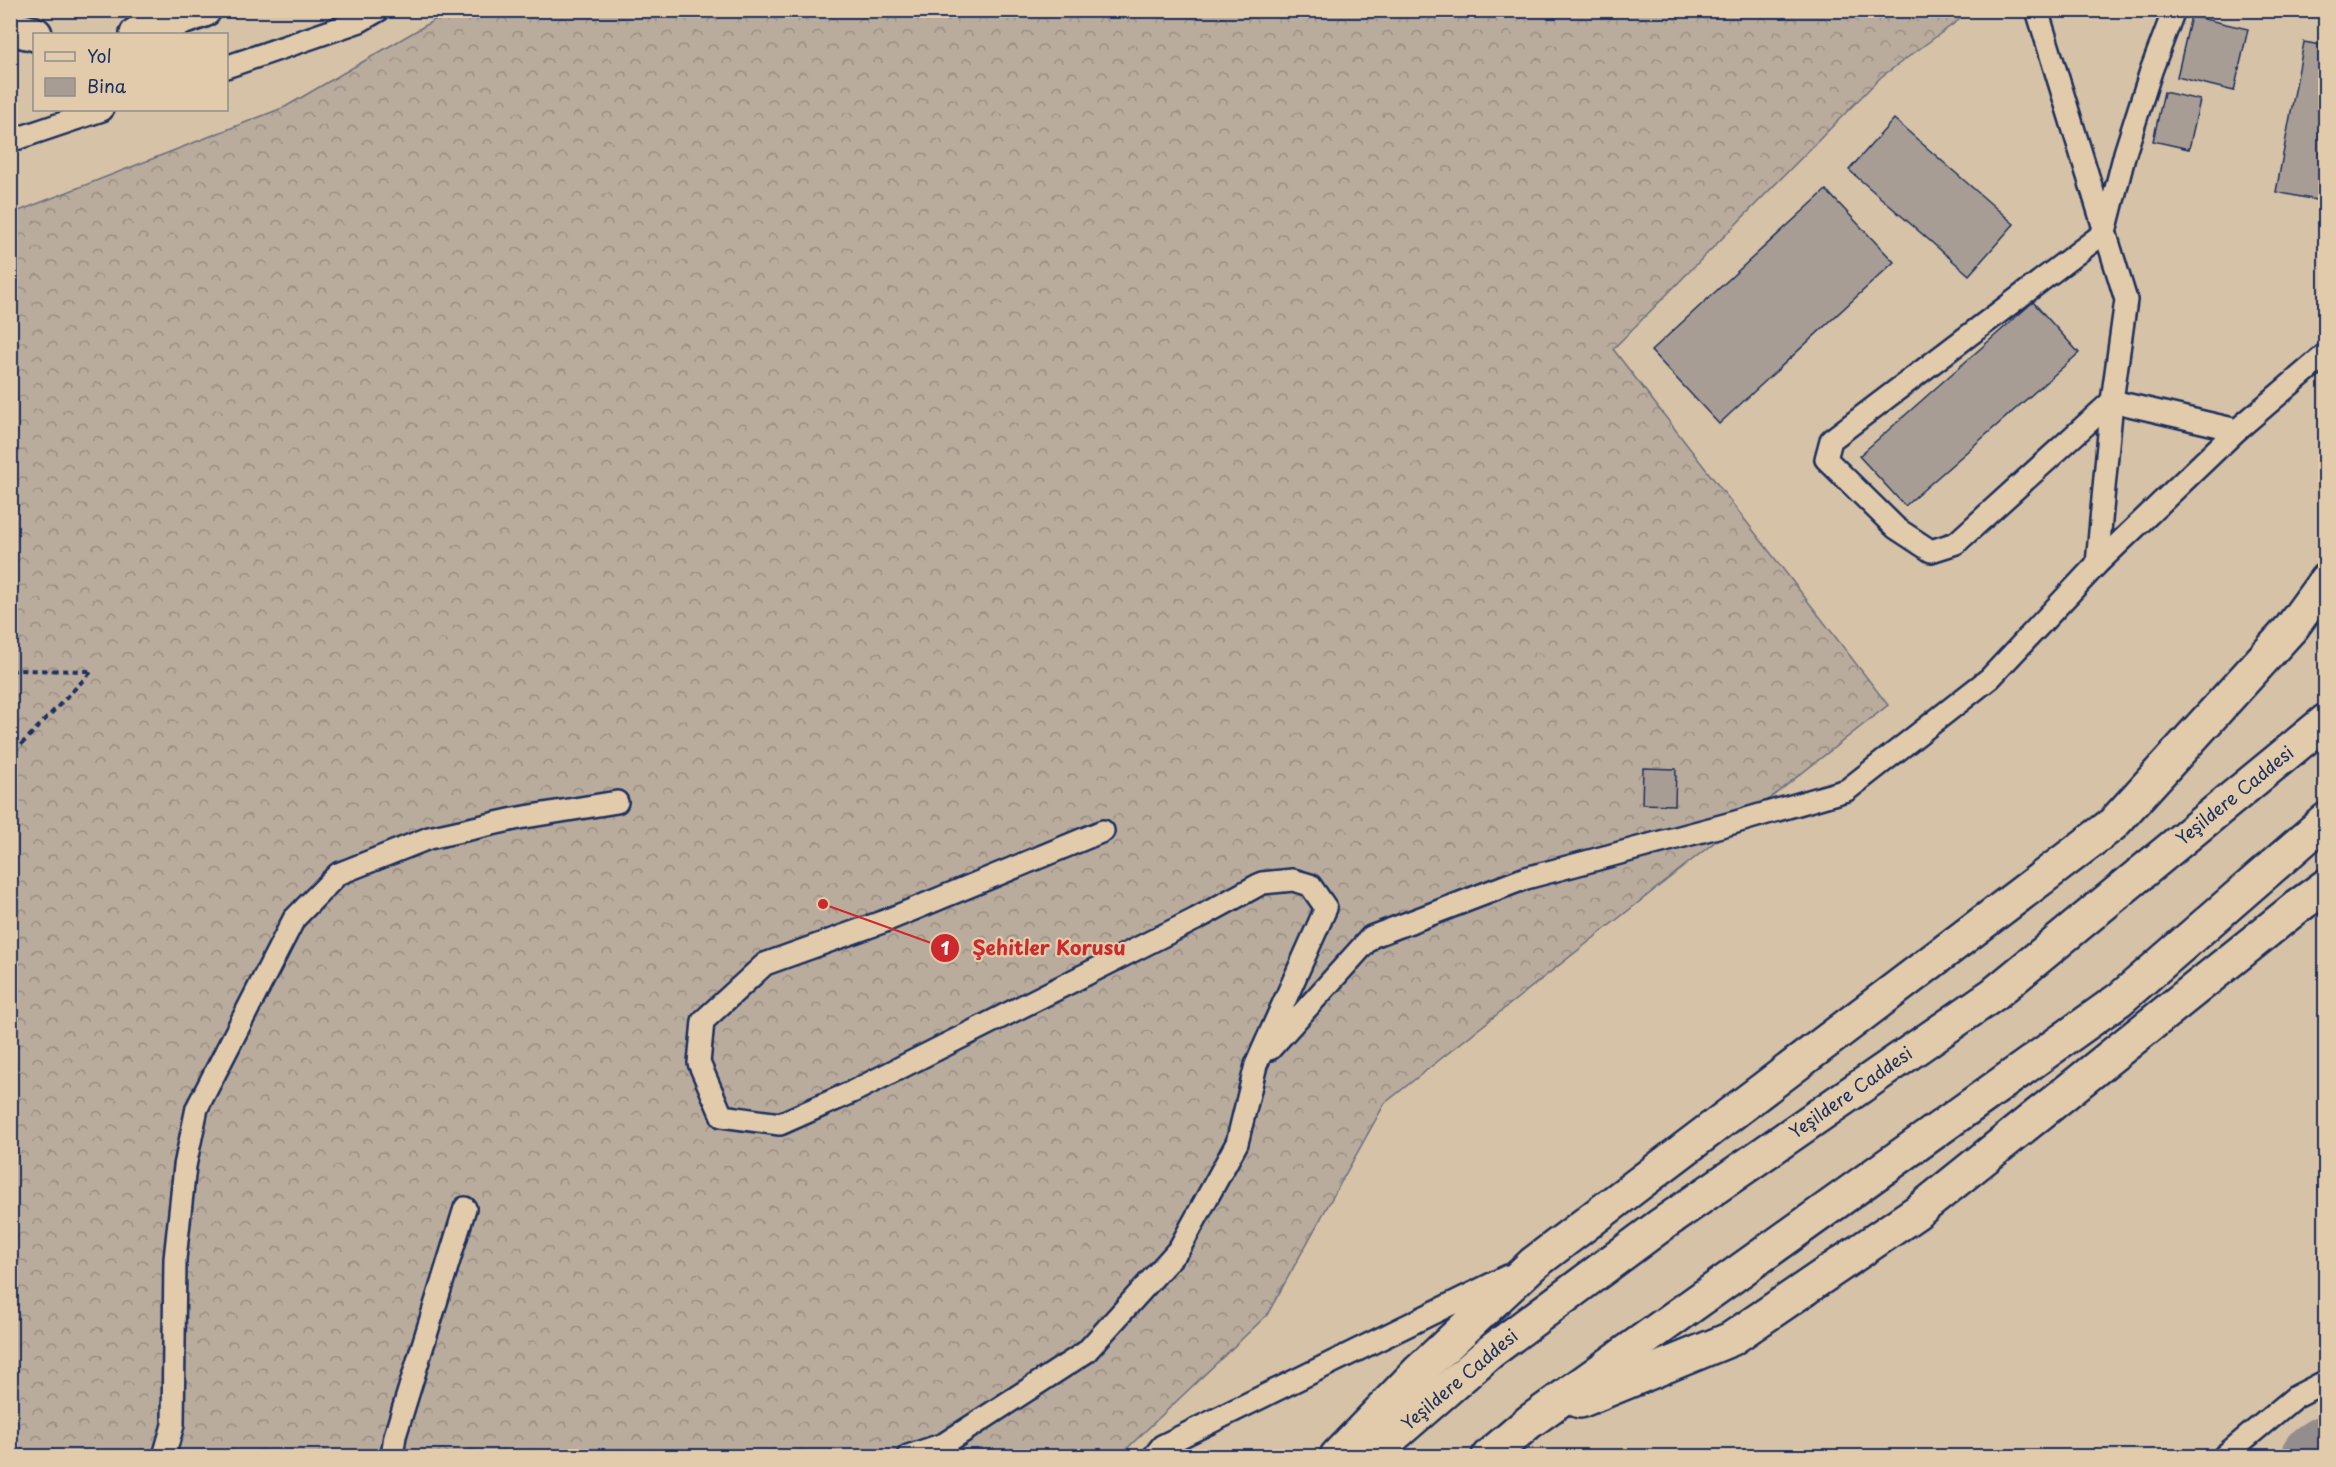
<svg xmlns="http://www.w3.org/2000/svg" width="2336" height="1467" viewBox="0 0 2336 1467" font-family="'Playpen Sans',sans-serif">
	<defs>
		<pattern id="forest-crowns" width="20" height="18" patternUnits="userSpaceOnUse" patternTransform="scale(1.5)"><rect width="20" height="18" fill="#baac9c"/><path d="M2 6a3 3 0 1 1 6 0M12 15a3 3 0 1 1 6 0" fill="none" stroke="#968c82"/></pattern>
	</defs>
	<rect width="100%" height="100%" fill="#d6c2a6"/>
	<filter id="ink" filterUnits="userSpaceOnUse"><feTurbulence type="fractalNoise" baseFrequency=".0167" numOctaves="2"/><feDisplacementMap in="SourceGraphic" scale="12" xChannelSelector="R" yChannelSelector="G"/><feConvolveMatrix kernelMatrix="1 2 1 2 8 2 1 2 1" color-interpolation-filters="sRGB"/></filter>
	<g filter="url(#ink)">
		<polygon fill="url(#forest-crowns)" stroke="#6a6e7d" stroke-width="1.5" points="450,11 1971,11 1881,77 1613,349 1888,705 1385,1103 1267,1315 1119,1456 11,1456 11,214 285,107"/>
		<g fill="none" stroke-linecap="round" stroke-linejoin="round">
			<polyline stroke="#948d8d" stroke-width="70" points="2317,1456 2326,1450"/>
		</g>
		<g fill="#a79d95" stroke="#1b2f5e" stroke-width="1.5">
			<polygon points="2191,16 2248,29 2234,91 2177,77"/>
			<polygon points="2304,42 2326,46 2326,202 2276,192"/>
			<polygon points="2164,92 2200,100 2189,149 2153,141"/>
			<polygon points="1894,119 2014,224 1969,275 1849,170"/>
			<polygon points="1826,190 1894,262 1719,424 1651,351"/>
			<polygon points="2033,302 2079,353 1905,506 1859,456"/>
			<polygon points="1643,768 1676,769 1675,805 1642,804"/>
		</g>
		<g fill="none" stroke-linecap="round" stroke-linejoin="round">
			<g stroke="#1b2f5e" stroke-width="26">
				<g id="lane">
					<polyline points="2037,10 2126,300 2112,401 2097,564"/>
					<polyline points="2174,10 2151,71 2125,153 2105,232 1831,440 1826,459 1896,528 1931,551 1956,543 2112,401 2237,430"/>
					<polyline points="226,67 360,21 379,10"/>
					<polyline points="10,141 102,110"/>
					<polyline points="1270,1049 1371,937 1526,878 1736,822 1847,790 1990,678 2097,564 2237,430 2326,354"/>
					<polyline points="164,1456 173,1425 175,1259 185,1166 197,1108 294,919 338,874 429,838 519,818 617,802"/>
					<polyline points="392,1456 395,1436 465,1208"/>
					<polyline points="908,1456 944,1444 1086,1352 1179,1249 1237,1143 1256,1065 1326,908 1310,885 1293,880 1262,883 1196,919 852,1092 780,1124 722,1116 699,1063 703,1021 765,964 885,921 1103,831"/>
					<polyline points="1154,1456 1162,1446 1508,1276"/>
					<polyline points="2224,1456 2295,1397 2326,1381"/>
				</g>
			</g>
			<g stroke="#1b2f5e" stroke-width="38">
				<g id="street">
					<polyline points="10,28 35,34"/>
					<polyline points="137,34 204,10"/>
				</g>
			</g>
			<g stroke="#1b2f5e" stroke-width="38">
				<g id="highway">
					<polyline points="1580,1401 1731,1339 1917,1212 2297,907 2326,886"/>
					<polyline points="1337,1456 1419,1371 1533,1264 2113,824 2292,627 2326,580"/>
					<polyline points="1370,1456 1490,1352 1661,1225 1994,994 2326,721"/>
					<polyline points="1489,1456 1529,1422 2120,999 2326,820"/>
				</g>
			</g>
			<polyline stroke="#1b2f5e" stroke-width="4" stroke-dasharray="6 4.5" stroke-linecap="butt" points="10,672 16,670 92,671 13,753 10,759"/>
			<use href="#lane" stroke="#e2cbab" stroke-width="21"/>
			<use href="#street" stroke="#e2cbab" stroke-width="33"/>
			<use href="#highway" stroke="#e2cbab" stroke-width="33"/>
		</g>
	</g>
	<g text-anchor="middle" stroke-width="4.5" stroke-linejoin="round" paint-order="stroke">
		<g font-size="18" fill="#1b2f5e" stroke="#e2cbab">
			<text transform="translate(2235 796) rotate(-39)" y="6">Yeşildere Caddesi</text>
			<text transform="translate(1851 1093) rotate(-35)" y="6">Yeşildere Caddesi</text>
			<text transform="translate(1460 1380) rotate(-40)" y="6">Yeşildere Caddesi</text>
		</g>
	</g>
	<path fill="none" stroke="#cd282b" stroke-width="2" d="M823 904L945 948"/>
	<g fill="#cd282b" stroke="#e2cbab" stroke-width="2">
		<circle cx="823" cy="904" r="6"/>
		<circle cx="945" cy="948" r="15"/>
	</g>
	<g font-size="18" text-anchor="middle" font-weight="bold" fill="#fff">
		<text x="945" y="955">1</text>
	</g>
	<g font-size="20" text-anchor="middle" font-weight="bold" fill="#cd282b" stroke="#e2cbab" stroke-width="4.5" stroke-linejoin="round" paint-order="stroke">
		<text x="1049" y="955">Şehitler Korusu</text>
	</g>
	<rect width="2336" height="1467" fill="none" stroke="#e2cbab" stroke-width="36"/>
	<rect x="18" y="18" width="2300" height="1431" fill="none" stroke="#1b2f5e" stroke-width="2" filter="url(#ink)"/>
	<rect x="33" y="33" width="195" height="78" fill="#e2cbab" stroke="#928d8c" stroke-width="1.5"/>
	<rect x="45" y="52" width="30" height="9" fill="#e2cbab" stroke="#928d8c" stroke-width="1.5"/>
	<text x="87" y="63" font-size="18" fill="#1b2f5e">Yol</text>
	<rect x="45" y="78" width="30" height="18" fill="#a79d95" stroke="#928d8c" stroke-width="1.5"/>
	<text x="87" y="93" font-size="18" fill="#1b2f5e">Bina</text>
</svg>
